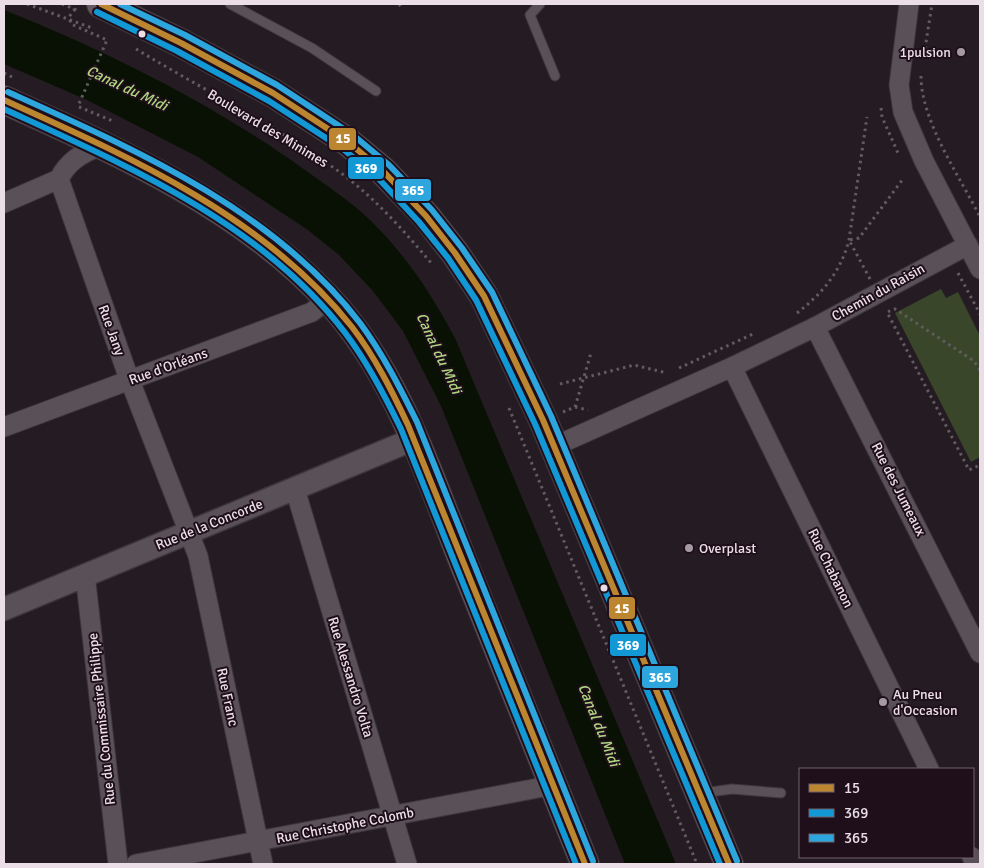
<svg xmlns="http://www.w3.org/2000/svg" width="984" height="868" viewBox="0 0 984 868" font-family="Signika,sans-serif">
	<rect width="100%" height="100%" fill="#251c23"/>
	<polygon fill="#3a462a" points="941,289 946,298 958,292 980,336 980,457 971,462 895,313"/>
	<path fill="#081103" d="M4,10C109,52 213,104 305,170C327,186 352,202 371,221C406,255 432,295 455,338L676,864H625L441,406L403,331L373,291L339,255L308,230L198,157L87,100L4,64Z"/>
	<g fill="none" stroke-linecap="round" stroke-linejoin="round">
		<g stroke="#3e363c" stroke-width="11">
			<g id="service">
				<polyline points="230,4 312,48 376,91"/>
				<polyline points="540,4 530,15 555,76"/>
				<polyline points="703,793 732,789 781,793"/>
			</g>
		</g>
		<g stroke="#3e363c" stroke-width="21">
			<g id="minor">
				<polyline points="909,4 899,85 903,112 924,161 980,269"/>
				<path d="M100,146C81,154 68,161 59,179L127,373L198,556L263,864"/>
				<polyline points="4,203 59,179"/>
				<polyline points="815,327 980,653"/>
				<polyline points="732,367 929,769"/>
				<polyline points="4,427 312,312 328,299"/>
				<polyline points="555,446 732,367 815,327 968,245"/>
				<polyline points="295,489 407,864"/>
				<polyline points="85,574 118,864"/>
				<polyline points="972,857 975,864"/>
				<polyline points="136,864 554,785"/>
			</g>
		</g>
		<g stroke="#3e363c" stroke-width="25">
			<polyline id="tertiary" points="4,609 414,439"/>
		</g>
		<g stroke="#3e363c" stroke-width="30">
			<g id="primary">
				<polyline points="101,4 181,43 273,93 348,142 383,171 426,216 455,253 484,296 543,420 729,864"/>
				<path d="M4,100C119,152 242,206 329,300C397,373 428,473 464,564C505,664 545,764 585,864"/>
			</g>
		</g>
		<g stroke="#625c60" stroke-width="3" stroke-dasharray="2.5 4" stroke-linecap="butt">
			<polyline points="27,4 92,28"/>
			<polyline points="62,4 79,11"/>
			<polyline points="399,4 401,7"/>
			<polyline points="75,9 69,17 71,24 107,40 78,106"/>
			<path d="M136,49C204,90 276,126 341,173C375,198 405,232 432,264"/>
			<polyline points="924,55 932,4"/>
			<polyline points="4,73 12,77"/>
			<path d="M921,76C921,121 960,177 980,217"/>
			<polyline points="79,107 115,122"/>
			<polyline points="881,108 882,117 898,153"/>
			<polyline points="958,273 980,314"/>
			<polyline points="870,279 849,240 859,238 903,179"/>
			<path d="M797,313C823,293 841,271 849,240L867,117"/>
			<polyline points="679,368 753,334"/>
			<polyline points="980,370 974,361 895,309 887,312 969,470 980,465"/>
			<polyline points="560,384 634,365 667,373"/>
			<polyline points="575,407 591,353"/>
			<polyline points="509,408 697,864"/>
			<polyline points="563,412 575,407 588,410"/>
		</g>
		<use href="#service" stroke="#595157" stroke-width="9"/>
		<use href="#minor" stroke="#595157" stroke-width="19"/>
		<use href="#tertiary" stroke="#595157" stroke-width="22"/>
		<use href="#primary" stroke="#665963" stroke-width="28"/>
		<g stroke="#1f0f1b" stroke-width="10">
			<g id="bus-1">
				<polyline points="101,4 181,43 273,93 348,142 383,171 426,216 455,253 484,296 543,420 729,864"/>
				<path d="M4,100C130,157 264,216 352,327C375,357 392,391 408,425L585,864"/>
			</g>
		</g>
		<g stroke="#1f0f1b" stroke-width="10">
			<g id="bus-2">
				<polyline points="97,12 177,51 269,101 343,149 377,177 419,222 448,258 476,300 535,424 720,864"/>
				<path d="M4,109C126,165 262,223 346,334C368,363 385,396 401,429L576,864"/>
			</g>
		</g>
		<g stroke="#1f0f1b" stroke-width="10">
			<g id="bus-3">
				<polyline points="120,4 185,35 277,85 353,135 389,165 432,210 462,248 492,292 551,416 737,861"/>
				<path d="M8,92C134,149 273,209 360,323C383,354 400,388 417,422L593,861"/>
			</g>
		</g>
		<use href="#bus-1" stroke="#bc8631" stroke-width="6"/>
		<use href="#bus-2" stroke="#1398d6" stroke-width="6"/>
		<use href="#bus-3" stroke="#2da6dd" stroke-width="6"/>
	</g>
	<g fill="#ebdee7" stroke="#1f0f1b" stroke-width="2">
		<circle cx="142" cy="34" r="4.5"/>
		<circle cx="604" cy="588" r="4.5"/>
	</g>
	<g fill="#a69aa2" stroke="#1f0f1b" stroke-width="2">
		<circle cx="961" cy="52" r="5"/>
		<circle cx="689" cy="548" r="5"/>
		<circle cx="883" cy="702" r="5"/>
	</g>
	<g text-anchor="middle" stroke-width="4" stroke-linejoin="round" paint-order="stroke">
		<g font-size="14" fill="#ebdee7" stroke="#1f0f1b" text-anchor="start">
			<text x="951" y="57" text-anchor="end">1pulsion</text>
			<text x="699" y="553">Overplast</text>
			<text x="893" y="699">Au Pneu<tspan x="893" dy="16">d'Occasion</tspan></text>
		</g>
		<g font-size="14" fill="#ebdee7" stroke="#1f0f1b">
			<text transform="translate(268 128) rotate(31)" y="5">Boulevard des Minimes</text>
			<text transform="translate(878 292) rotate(-29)" y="5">Chemin du Raisin</text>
			<text transform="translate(112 330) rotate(70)" y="5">Rue Jany</text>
			<text transform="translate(168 366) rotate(-20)" y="5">Rue d'Orléans</text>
			<text transform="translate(899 489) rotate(63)" y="5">Rue des Jumeaux</text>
			<text transform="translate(209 524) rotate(-22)" y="5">Rue de la Concorde</text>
			<text transform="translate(831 568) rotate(64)" y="5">Rue Chabanon</text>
			<text transform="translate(351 677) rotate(73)" y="5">Rue Alessandro Volta</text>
			<text transform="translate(228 697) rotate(78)" y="5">Rue Franc</text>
			<text transform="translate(101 719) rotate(-96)" y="5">Rue du Commissaire Philippe</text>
			<text transform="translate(345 825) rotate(-11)" y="5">Rue Christophe Colomb</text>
		</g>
		<g font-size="15" font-style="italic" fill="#aed57f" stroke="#1f0f1b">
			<text transform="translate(127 88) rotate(25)" y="5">Canal du Midi</text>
			<text transform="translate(439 353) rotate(65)" y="5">Canal du Midi</text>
			<text transform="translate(599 725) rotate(68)" y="5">Canal du Midi</text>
		</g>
	</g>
	<g stroke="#1f0f1b" stroke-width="2">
		<rect x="328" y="127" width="29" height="24" rx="5" fill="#bc8631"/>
		<rect x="347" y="156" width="38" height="24" rx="5" fill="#1398d6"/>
		<rect x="394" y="178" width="38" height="24" rx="5" fill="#2da6dd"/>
		<rect x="608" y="596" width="28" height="24" rx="5" fill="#bc8631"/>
		<rect x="609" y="633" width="38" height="24" rx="5" fill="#1398d6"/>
		<rect x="641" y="665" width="38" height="24" rx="5" fill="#2da6dd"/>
	</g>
	<g font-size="14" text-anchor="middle" font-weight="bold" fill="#fff">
		<text x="343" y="143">15</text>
		<text x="366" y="173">369</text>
		<text x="413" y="195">365</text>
		<text x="622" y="613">15</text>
		<text x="628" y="650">369</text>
		<text x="660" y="682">365</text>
	</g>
	<rect width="984" height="868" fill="none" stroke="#ebdee7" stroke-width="10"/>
	<rect x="799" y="768" width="175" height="90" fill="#1f0f1b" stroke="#71626d"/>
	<rect x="809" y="784" width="25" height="8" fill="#bc8631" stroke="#71626d"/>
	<text x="844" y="793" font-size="15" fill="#ebdee7">15</text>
	<rect x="809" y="809" width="25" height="8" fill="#1398d6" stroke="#71626d"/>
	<text x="844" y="818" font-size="15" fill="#ebdee7">369</text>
	<rect x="809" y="834" width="25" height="8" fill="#2da6dd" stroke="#71626d"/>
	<text x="844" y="843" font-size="15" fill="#ebdee7">365</text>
</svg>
